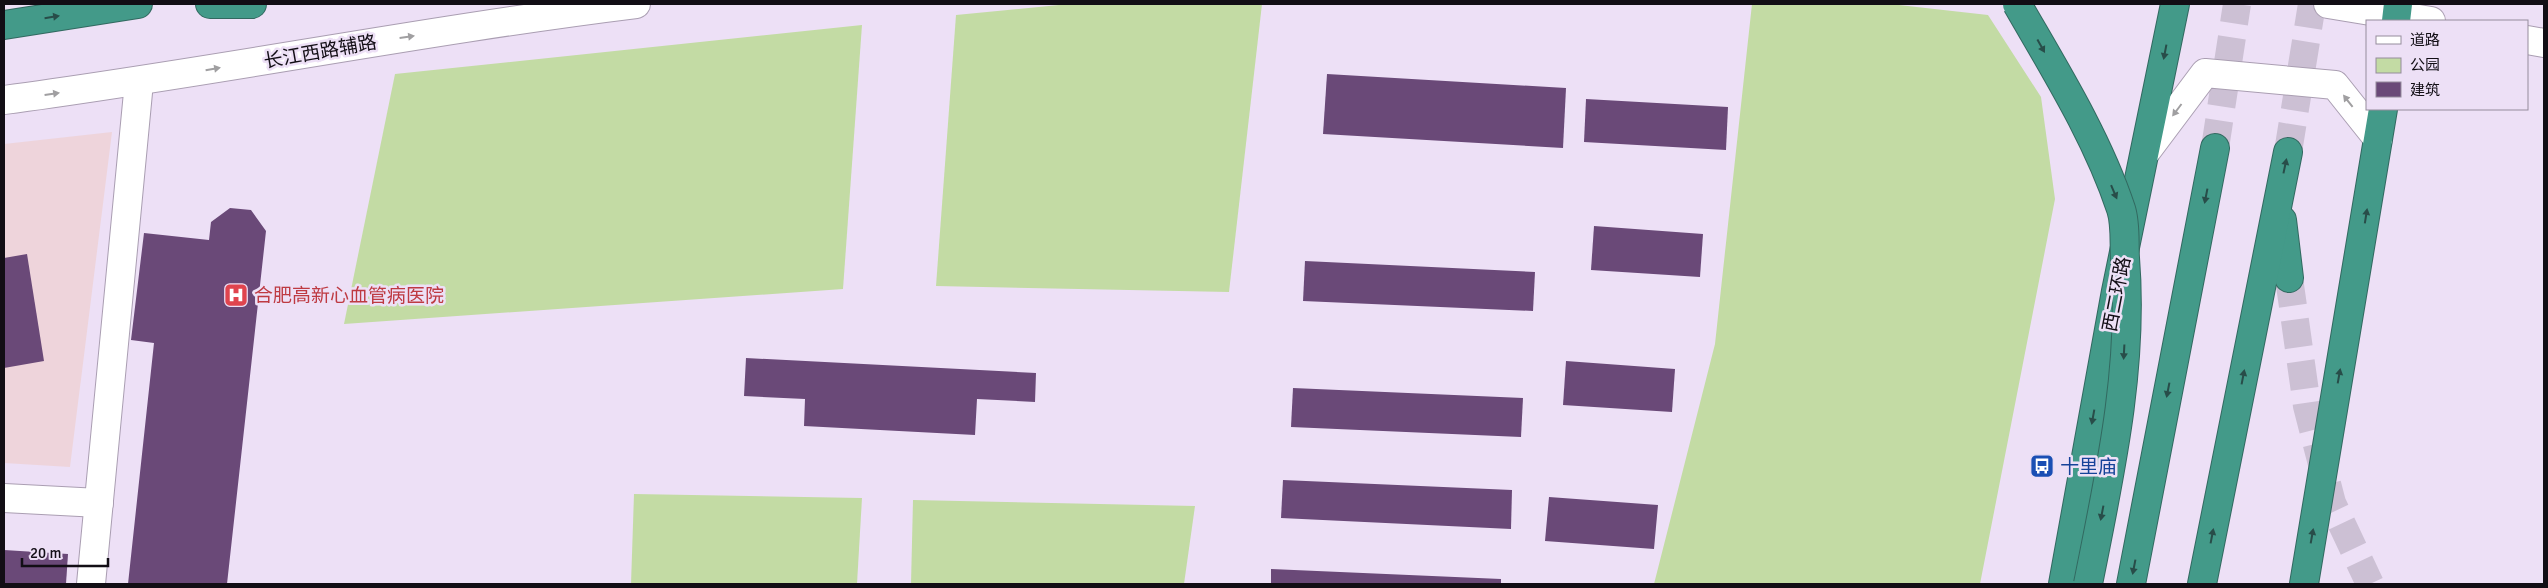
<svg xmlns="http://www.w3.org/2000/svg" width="2548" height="588" viewBox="0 0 2548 588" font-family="Signika,'Noto Sans SC',sans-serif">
	<rect width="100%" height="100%" fill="#ede0f6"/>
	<polygon fill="#eed4db" points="112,132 70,467 4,463 4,144"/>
	<g fill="#c3dba4">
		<polygon points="1069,4 1262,4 1229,292 936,286 956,15"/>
		<polygon points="1752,4 1890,4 1988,15 2041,97 2055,199 1980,584 1654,584 1715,344"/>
		<polygon points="862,25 843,289 344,324 395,74"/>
		<polygon points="634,494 862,498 857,584 631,584"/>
		<polygon points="913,500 1195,506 1184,584 911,584"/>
	</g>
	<g fill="#6a4978">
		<polygon points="1327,74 1566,88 1563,148 1323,134"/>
		<polygon points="1586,99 1728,107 1726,150 1584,142"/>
		<polygon points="230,208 251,210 266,231 227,584 128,584 154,343 131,340 144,233 209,240 211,222"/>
		<polygon points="1594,226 1703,234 1700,277 1591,270"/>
		<polygon points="27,254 44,361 4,368 4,258"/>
		<polygon points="1305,261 1535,272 1533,311 1303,301"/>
		<polygon points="746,358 1036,373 1035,402 977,399 975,435 804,426 805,399 744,396"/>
		<polygon points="1566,361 1675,369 1672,412 1563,405"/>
		<polygon points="1293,388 1523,398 1521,437 1291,427"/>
		<polygon points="1283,480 1512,490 1511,529 1281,518"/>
		<polygon points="1549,497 1658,505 1654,549 1545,541"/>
		<polygon points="4,550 68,554 66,584 4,584"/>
		<polygon points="1271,569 1501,579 1501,584 1271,584"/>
	</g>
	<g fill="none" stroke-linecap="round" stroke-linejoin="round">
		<g stroke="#ccc0d4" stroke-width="28" stroke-dasharray="28 14" stroke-linecap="butt">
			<polyline points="2215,148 2237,4"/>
			<polyline points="2288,152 2312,4"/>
			<polyline points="2289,278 2307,406 2332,503 2370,584"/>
		</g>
		<g stroke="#aa9eb2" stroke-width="30">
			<g id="street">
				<polyline points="2328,4 2431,21"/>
				<polyline points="2527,40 2544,43"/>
				<path d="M4,100C215,72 425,30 636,4"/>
				<polyline points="2145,153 2205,73 2335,85 2378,139"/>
				<polyline points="4,498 99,503"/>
				<polyline points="91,584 139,82"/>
			</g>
		</g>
		<g stroke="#326960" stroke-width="30">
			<g id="highway">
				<polyline points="210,4 252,4"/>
				<polyline points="2396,21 2398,4"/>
				<polyline points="4,25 138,4"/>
				<polyline points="2282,220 2289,278"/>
				<polyline points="2063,584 2116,291 2175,4"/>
				<polyline points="2131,584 2215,148"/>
				<polyline points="2202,584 2288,152"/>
				<polyline points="2304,584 2383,109"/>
			</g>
		</g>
		<use href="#street" stroke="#fff" stroke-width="28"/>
		<use href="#highway" stroke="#439a89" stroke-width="28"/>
		<g stroke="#326960" stroke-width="30" stroke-linecap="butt">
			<path id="highway-bridge" d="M2017,4C2055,70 2097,137 2121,209C2126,224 2124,243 2125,258C2134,368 2109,478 2088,584"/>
		</g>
		<use href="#highway-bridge" stroke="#439a89" stroke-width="28"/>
	</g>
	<defs><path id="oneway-solid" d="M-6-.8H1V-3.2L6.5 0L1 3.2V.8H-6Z" transform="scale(1.25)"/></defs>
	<g fill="#284d49">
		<use href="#oneway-solid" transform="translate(52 17) rotate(-9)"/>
		<use href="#oneway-solid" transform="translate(2041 46) rotate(61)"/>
		<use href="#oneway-solid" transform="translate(2165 52) rotate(101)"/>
		<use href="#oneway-solid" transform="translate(2285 166) rotate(-78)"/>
		<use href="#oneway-solid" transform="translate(2114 192) rotate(67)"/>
		<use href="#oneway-solid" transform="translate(2206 196) rotate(101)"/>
		<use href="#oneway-solid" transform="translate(2366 216) rotate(-81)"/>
		<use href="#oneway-solid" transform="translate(2124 352) rotate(93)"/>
		<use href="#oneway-solid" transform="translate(2339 376) rotate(-80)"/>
		<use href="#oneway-solid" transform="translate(2243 377) rotate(-79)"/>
		<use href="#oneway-solid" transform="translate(2168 390) rotate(101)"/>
		<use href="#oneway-solid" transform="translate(2093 417) rotate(100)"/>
		<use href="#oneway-solid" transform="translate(2102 513) rotate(101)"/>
		<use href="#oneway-solid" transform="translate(2212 536) rotate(-79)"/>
		<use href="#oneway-solid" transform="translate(2312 536) rotate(-80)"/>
		<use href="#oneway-solid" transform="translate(2134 567) rotate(101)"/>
	</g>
	<g fill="#a09fa1">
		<use href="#oneway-solid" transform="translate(407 37) rotate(-8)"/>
		<use href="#oneway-solid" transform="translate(213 69) rotate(-10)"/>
		<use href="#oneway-solid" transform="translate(52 94) rotate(-8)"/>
		<use href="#oneway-solid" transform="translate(2348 101) rotate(-128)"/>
		<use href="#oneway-solid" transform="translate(2177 110) rotate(127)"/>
	</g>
	<defs>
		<g id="hospital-square" transform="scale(1.25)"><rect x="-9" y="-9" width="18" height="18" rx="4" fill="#e0444e" stroke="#ede0f6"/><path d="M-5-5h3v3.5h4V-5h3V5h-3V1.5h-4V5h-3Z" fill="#fff"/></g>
		<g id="bus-square" transform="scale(1.25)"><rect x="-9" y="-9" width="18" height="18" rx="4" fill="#1a4fb4" stroke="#ede0f6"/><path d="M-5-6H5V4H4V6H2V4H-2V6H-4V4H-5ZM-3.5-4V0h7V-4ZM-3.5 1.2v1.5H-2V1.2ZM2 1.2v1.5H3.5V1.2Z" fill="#fff"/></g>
	</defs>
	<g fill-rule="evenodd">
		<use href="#hospital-square" x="236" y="295"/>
		<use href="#bus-square" x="2042" y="466"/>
	</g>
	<g text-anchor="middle" stroke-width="5" stroke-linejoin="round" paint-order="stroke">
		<g font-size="19" fill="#120e15" stroke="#ede0f6">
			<text transform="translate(320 51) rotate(-10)" y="7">长江西路辅路</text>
			<text transform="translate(2116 294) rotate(-79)" y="7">西二环路</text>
		</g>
		<g font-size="19" fill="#be3a42" stroke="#ede0f6" text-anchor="start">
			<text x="254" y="302">合肥高新心血管病医院</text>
		</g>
		<g font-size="19" fill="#164399" stroke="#ede0f6" text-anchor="start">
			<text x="2060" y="473">十里庙</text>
		</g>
	</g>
	<rect width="2548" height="588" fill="none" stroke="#120e15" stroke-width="10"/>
	<rect x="2366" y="20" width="162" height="90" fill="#ede0f6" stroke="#958c9c"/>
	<rect x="2376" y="36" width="25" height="8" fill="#ffffff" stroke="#958c9c"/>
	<text x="2410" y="45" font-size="15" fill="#120e15">道路</text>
	<rect x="2376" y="58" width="25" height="15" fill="#c3dba4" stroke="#958c9c"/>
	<text x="2410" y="70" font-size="15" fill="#120e15">公园</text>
	<rect x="2376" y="82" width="25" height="15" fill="#6a4978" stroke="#958c9c"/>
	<text x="2410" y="95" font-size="15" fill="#120e15">建筑</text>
	<path d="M22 558v8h86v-8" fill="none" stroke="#120e15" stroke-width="2.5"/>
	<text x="30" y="558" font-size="15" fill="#120e15" stroke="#ede0f6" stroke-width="4" paint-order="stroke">20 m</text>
</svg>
